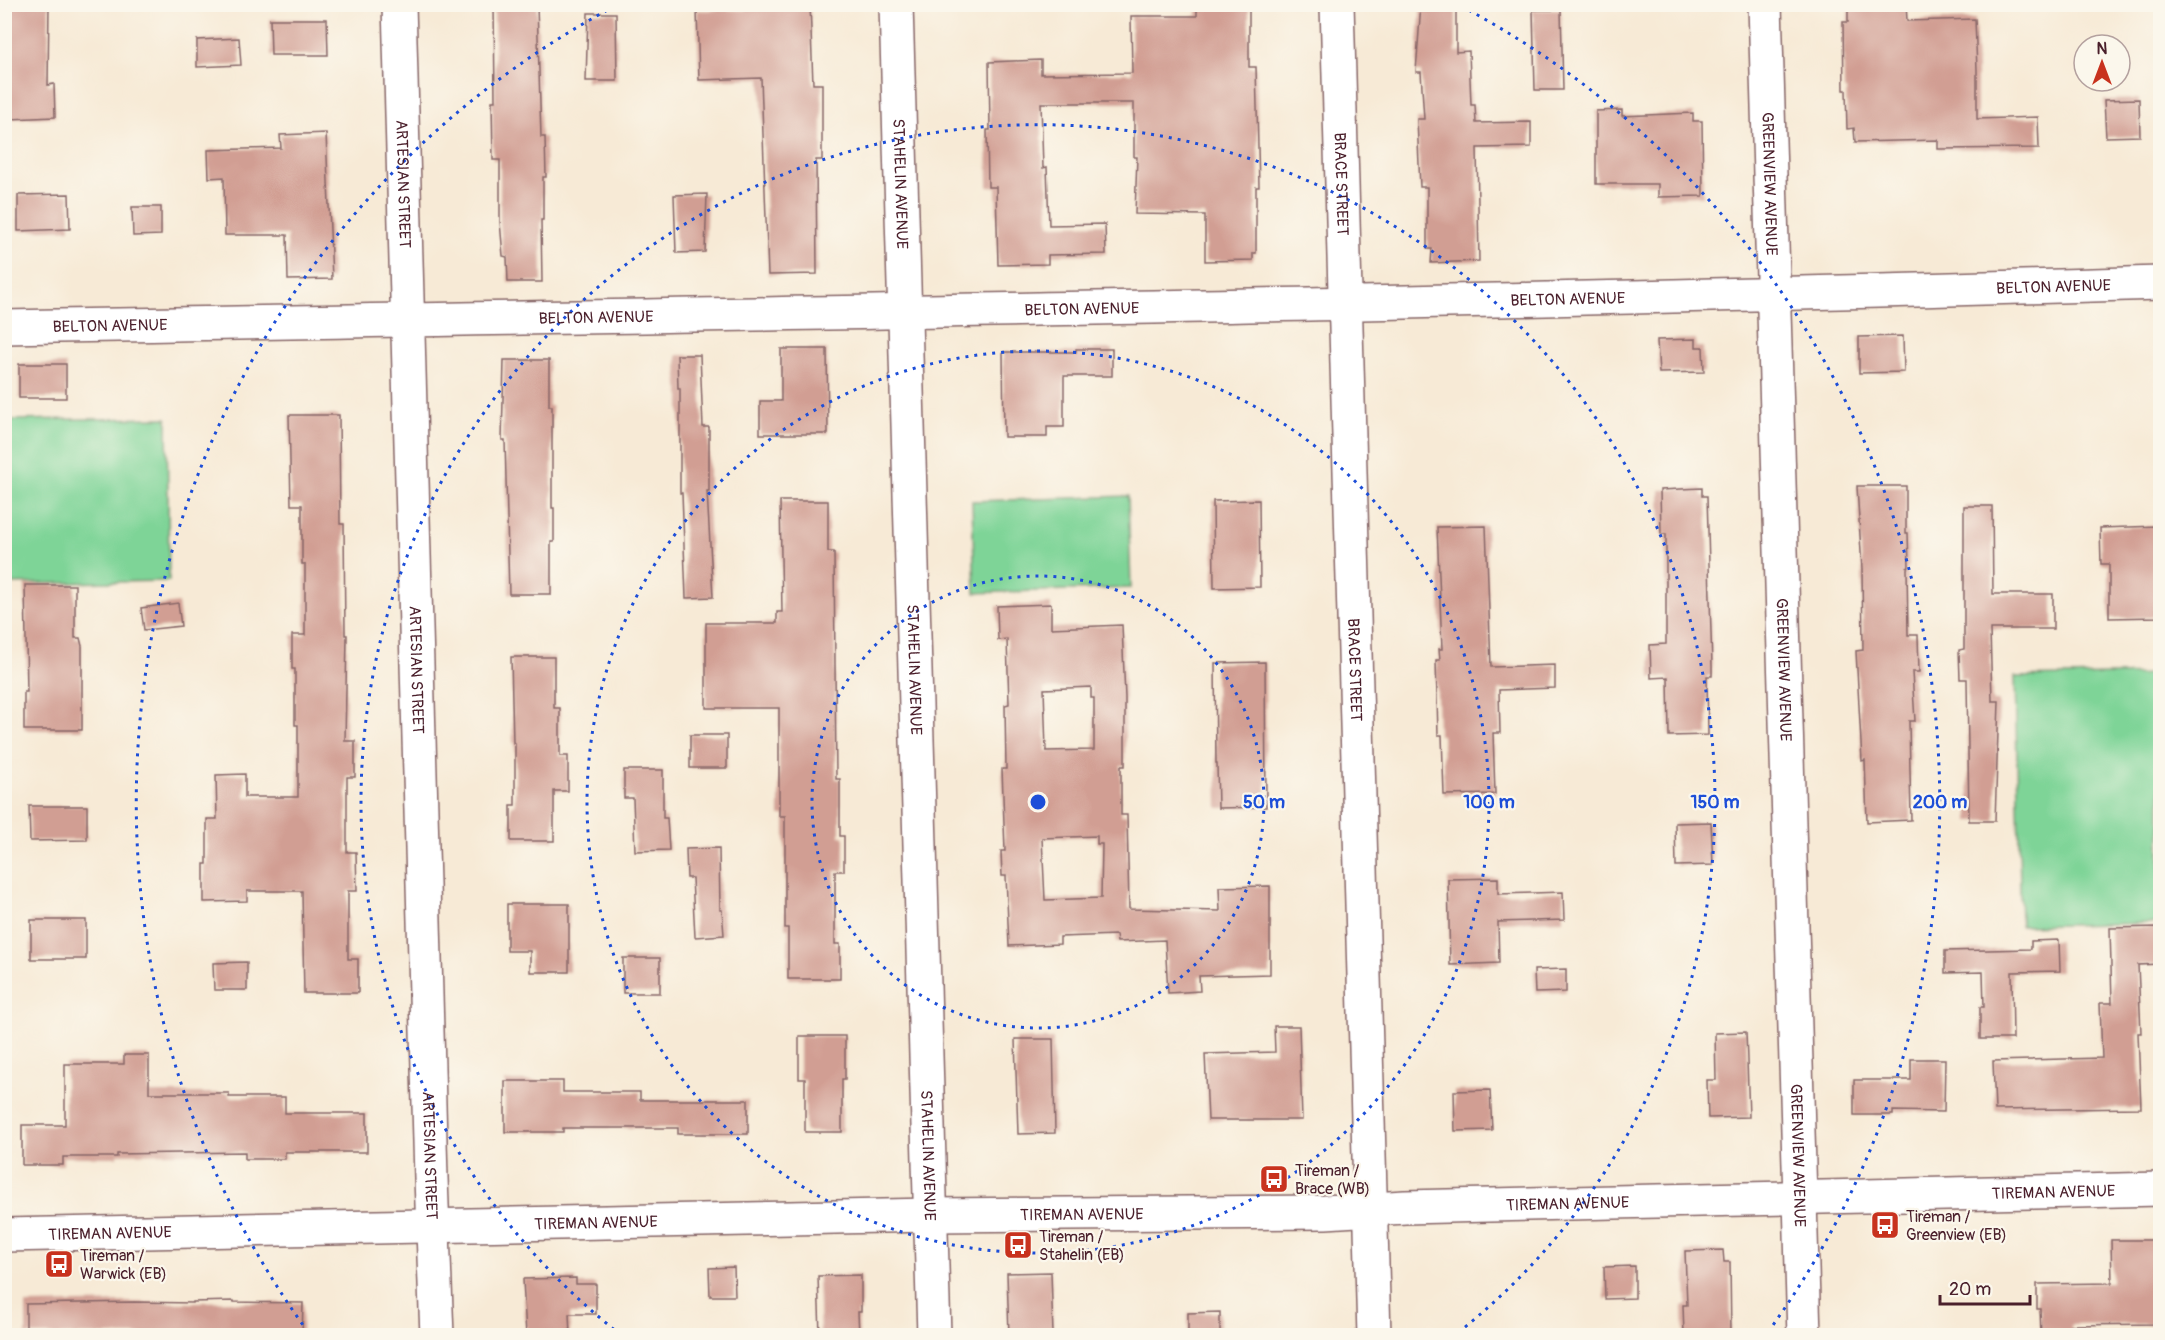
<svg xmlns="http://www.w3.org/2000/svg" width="2165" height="1340" viewBox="0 0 2165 1340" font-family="Pangolin,sans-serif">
	<rect width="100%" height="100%" fill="#fbf7ec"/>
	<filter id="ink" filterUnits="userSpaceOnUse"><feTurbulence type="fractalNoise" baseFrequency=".0167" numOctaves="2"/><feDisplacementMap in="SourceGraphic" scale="12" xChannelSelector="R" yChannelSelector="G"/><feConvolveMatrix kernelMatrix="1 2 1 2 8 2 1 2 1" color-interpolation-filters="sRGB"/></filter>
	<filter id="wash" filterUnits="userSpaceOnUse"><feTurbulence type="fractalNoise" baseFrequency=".008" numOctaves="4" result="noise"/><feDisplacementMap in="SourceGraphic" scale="24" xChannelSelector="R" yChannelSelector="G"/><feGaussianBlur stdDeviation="1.35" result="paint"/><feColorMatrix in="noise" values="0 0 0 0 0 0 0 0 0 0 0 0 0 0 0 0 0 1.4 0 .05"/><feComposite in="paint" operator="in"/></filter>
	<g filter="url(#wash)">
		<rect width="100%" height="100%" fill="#f7ead6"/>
		<g fill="#7ed497" stroke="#647a61" stroke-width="1.5">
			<polygon points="167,418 169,581 5,584 5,420"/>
			<polygon points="1128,496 1131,588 975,593 972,501"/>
			<polygon points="2160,674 2160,923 2021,926 2015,677"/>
		</g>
		<g id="blocks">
			<g fill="#d19e93" fill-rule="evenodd">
				<polygon points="9,4 49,4 48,85 54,84 55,117 10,119"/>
				<polygon points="494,4 537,4 541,137 545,137 546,177 543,177 543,220 541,220 542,282 508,282 507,257 503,256 500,222 500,160 493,160 492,101 495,101"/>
				<polygon points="747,4 810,4 813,84 822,84 822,160 816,160 817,274 768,275 761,78 699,80 697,10 747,10"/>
				<polygon points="1197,4 1249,4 1249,67 1256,67 1259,187 1256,187 1256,253 1253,253 1253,260 1205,261 1205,215 1135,214 1137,157 1134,157 1134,103 1041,103 1043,168 1047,167 1049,225 1105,224 1106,254 1048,255 1048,264 998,265 996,187 988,187 987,130 990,130 989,62 1041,60 1041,74 1132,73 1131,16 1197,16"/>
				<polygon points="1421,4 1456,4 1456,52 1469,51 1471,105 1475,105 1476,123 1531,122 1531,147 1477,148 1479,261 1431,263 1432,249 1427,249 1427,187 1420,187 1417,119 1424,119 1421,72 1416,72"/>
				<polygon points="1906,4 1907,21 1975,19 1977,70 1977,119 2038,117 2039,148 1938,149 1938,140 1855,142 1854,128 1847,129 1846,90 1844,90 1843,22 1848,22 1848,5"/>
				<polygon points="1533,10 1561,10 1563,90 1535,90"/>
				<polygon points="588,13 616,13 617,81 586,81"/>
				<polygon points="270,19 327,19 328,55 271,55"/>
				<polygon points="239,38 241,65 197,67 197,40"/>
				<polygon points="2139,99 2140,136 2106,137 2104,100"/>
				<polygon points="1622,110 1622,116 1693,113 1693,121 1702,121 1703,196 1658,197 1658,184 1596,184 1596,111"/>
				<polygon points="326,133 332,279 288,280 287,235 225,235 224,177 209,178 208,150 281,148 280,135"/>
				<polygon points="69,194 70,229 18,231 18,195"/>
				<polygon points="707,194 705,252 676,253 674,195"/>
				<polygon points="132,207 161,207 161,235 133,236"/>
				<polygon points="1903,336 1904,372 1859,373 1859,337"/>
				<polygon points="1696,339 1696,347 1703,347 1704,372 1659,373 1657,340"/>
				<polygon points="781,349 827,349 828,434 760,434 760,401 781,401"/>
				<polygon points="1076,349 1112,349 1112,376 1064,376 1064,427 1047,427 1047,437 1004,437 1003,352 1076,352"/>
				<polygon points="677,355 700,355 703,427 709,427 709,491 707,491 713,597 686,598 682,493 680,493 680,388 678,388"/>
				<polygon points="504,360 549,360 549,406 552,406 552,508 554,508 554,542 551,542 551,594 509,594 505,440 502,440"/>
				<rect x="19" y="364" width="47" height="34"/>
				<polygon points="289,415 339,415 340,524 344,524 345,635 347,635 345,741 355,741 355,777 347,777 347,852 356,852 357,891 348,891 348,959 358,959 358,993 304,993 302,891 247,891 247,901 204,902 204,864 207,864 207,819 217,819 216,775 245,774 245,797 298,797 298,725 295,725 295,669 292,669 292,635 305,635 305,564 302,564 302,505 291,505"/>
				<polygon points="1857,486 1906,486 1906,533 1908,533 1909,567 1907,568 1908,635 1918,635 1919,672 1912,672 1915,721 1909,721 1911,820 1867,822 1865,760 1862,761 1856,651 1863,650 1862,569"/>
				<polygon points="1702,488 1702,496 1707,496 1712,666 1712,676 1707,676 1708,735 1669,736 1668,677 1651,678 1650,645 1666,644 1666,534 1661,534 1660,490"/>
				<polygon points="1259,500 1260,587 1214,588 1213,501"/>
				<polygon points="780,501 828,501 828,552 834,552 836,779 840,779 840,836 844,836 844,871 835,871 835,944 840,944 840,979 788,979 788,928 785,928 785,816 779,816 779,708 706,708 706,623 777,623 777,612 782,612"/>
				<polygon points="1964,506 1992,506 1993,594 2053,594 2053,629 1990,629 1992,701 1999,701 1995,821 1969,821 1967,679 1960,679 1959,650 1964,649"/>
				<polygon points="1486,526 1491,667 1555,665 1555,688 1499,690 1500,733 1493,733 1495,794 1444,795 1442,735 1438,735 1436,660 1440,660 1439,649 1442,649 1437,527"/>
				<polygon points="2158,526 2160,617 2109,618 2109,564 2101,564 2100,528"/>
				<polygon points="25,585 75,585 75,638 80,638 82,646 82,730 24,730 24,692 27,692"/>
				<polygon points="178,603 181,626 144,630 141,608"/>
				<path d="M1051,604V628L1122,625L1125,698V766H1121V815H1127L1129,909L1220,911L1219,887L1270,886V974L1199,976L1200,991L1168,993L1165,940L1117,942L1116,935L1060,937V944L1009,946L1006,876H1002L1001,851H1005L1002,769H1006L1005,705L1009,704L1007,639L998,640L997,606ZM1091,687V698H1094V750L1046,751L1044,689ZM1097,836V844H1102L1101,898L1045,900L1042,838Z"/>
				<polygon points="511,657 554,657 554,708 560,708 560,756 568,756 568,791 554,791 554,841 511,841 511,805 515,805 515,743 513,743"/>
				<polygon points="1265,662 1266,807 1218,808 1217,763 1216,763 1215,663"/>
				<rect x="690" y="735" width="37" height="33"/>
				<polygon points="624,770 663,770 663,818 667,818 669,850 635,851 633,798 624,798"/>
				<polygon points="29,806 87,806 87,840 30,841"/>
				<polygon points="1711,822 1713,865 1676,866 1675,823"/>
				<polygon points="719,848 720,910 722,910 724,935 695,937 692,878 687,878 686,849"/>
				<polygon points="1498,878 1498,894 1563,892 1564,920 1498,922 1499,963 1450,965 1448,879"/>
				<polygon points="507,904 569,904 569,972 530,972 530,951 507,951"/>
				<rect x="31" y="920" width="55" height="39"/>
				<polygon points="2160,927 2160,964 2138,965 2141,1033 2138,1033 2141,1108 1995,1110 1993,1061 2102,1058 2100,1003 2112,1003 2110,928"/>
				<polygon points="2059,940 2060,971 2012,972 2013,1039 1980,1039 1980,1007 1984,1007 1983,972 1945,973 1945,951 2031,949 2031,941"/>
				<rect x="623" y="958" width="37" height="35"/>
				<polygon points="247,962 247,990 214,990 213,963"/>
				<polygon points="1566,969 1566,992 1535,993 1534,970"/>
				<polygon points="1274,1026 1299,1026 1302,1120 1208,1120 1205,1054 1275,1052"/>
				<polygon points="1746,1032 1749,1117 1708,1118 1707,1080 1716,1080 1715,1033"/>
				<polygon points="799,1036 845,1036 845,1079 842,1079 842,1132 805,1132 805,1079 799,1079"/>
				<polygon points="1015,1039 1053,1039 1055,1133 1018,1134"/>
				<polygon points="124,1055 149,1055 149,1093 229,1093 229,1097 285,1097 285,1113 367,1113 367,1152 285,1152 285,1159 245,1159 245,1152 117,1154 117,1157 63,1157 63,1165 22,1165 22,1125 65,1125 65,1064 124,1064"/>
				<polygon points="1911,1059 1945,1059 1944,1112 1893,1111 1893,1115 1854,1115 1854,1080 1911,1080"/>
				<polygon points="505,1081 563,1081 563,1092 640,1092 640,1100 748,1100 748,1134 678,1134 678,1128 563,1128 563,1132 505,1132"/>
				<polygon points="1490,1090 1492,1130 1455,1131 1454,1091"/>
				<polygon points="2111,1240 2157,1240 2159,1324 2070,1325 2071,1335 2041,1335 2040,1309 2037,1309 2037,1284 2112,1283"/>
				<polygon points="1723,1250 1724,1262 1730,1262 1731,1335 1684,1335 1683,1305 1687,1305 1685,1251"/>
				<polygon points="1635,1266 1635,1298 1605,1299 1604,1267"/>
				<polygon points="734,1267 735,1296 710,1296 709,1268"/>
				<polygon points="1051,1272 1053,1335 1009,1335 1007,1273"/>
				<polygon points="861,1275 861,1312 858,1312 859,1335 820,1335 818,1276"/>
				<polygon points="576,1278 576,1284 596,1284 596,1314 569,1314 570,1335 526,1335 523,1279"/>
				<polygon points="234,1301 234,1302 303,1303 302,1335 26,1335 26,1304 134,1302 193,1303 193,1302"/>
				<polygon points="1220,1312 1220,1335 1188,1335 1188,1313"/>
			</g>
		</g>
	</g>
	<g filter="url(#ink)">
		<use href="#blocks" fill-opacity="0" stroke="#876667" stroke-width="1.5"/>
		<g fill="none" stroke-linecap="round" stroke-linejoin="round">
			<g stroke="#876667" stroke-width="36">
				<g id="minor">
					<path id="s1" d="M399,4L431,1178L437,1336"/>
					<path id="s2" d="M896,4L934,1336"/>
					<path id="s3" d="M1337,4L1374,1336"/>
					<path id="s4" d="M1765,4L1804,1336"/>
					<path id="s5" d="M4,327C723,314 1442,305 2160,283"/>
				</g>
			</g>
			<g stroke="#876667" stroke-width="36">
				<g id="tertiary">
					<path id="s6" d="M4,1235L930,1215L1325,1212L1405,1207L2160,1189"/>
				</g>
			</g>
			<use href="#minor" stroke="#fff" stroke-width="33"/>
			<use href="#tertiary" stroke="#fff" stroke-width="33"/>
		</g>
	</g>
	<g fill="none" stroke="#1d4ed8" stroke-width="3" stroke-dasharray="3 6">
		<circle cx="1038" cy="802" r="226"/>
		<circle cx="1038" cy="802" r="451"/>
		<path d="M621 1335A677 677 0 1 1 1455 1335"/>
		<path d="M308 1332A902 902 0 0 1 615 6M1461 6A902 902 0 0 1 1768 1332"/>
	</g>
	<defs>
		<g id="bus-square" transform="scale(1.5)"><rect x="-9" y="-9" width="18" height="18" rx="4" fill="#c8321e" stroke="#fbf7ec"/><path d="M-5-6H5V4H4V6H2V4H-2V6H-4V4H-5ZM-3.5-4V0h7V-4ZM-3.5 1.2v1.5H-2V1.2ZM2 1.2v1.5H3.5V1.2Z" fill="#fff"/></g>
	</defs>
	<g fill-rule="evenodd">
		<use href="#bus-square" x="1274" y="1179"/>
		<use href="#bus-square" x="1885" y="1225"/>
		<use href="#bus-square" x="1018" y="1245"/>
		<use href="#bus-square" x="59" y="1264"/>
	</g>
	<g text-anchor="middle" stroke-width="4.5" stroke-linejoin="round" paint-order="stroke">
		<g font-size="16" fill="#4a1f2b" stroke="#fbf7ec">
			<text dy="6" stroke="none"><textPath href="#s1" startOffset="180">ARTESIAN STREET</textPath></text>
			<text dy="6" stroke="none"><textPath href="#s2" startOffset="180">STAHELIN AVENUE</textPath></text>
			<text dy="6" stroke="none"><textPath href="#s3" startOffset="180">BRACE STREET</textPath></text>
			<text dy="6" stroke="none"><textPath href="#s4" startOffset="180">GREENVIEW AVENUE</textPath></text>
			<text dy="6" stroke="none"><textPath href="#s5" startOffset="2050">BELTON AVENUE</textPath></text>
			<text dy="6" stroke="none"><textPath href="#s5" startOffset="1564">BELTON AVENUE</textPath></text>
			<text dy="6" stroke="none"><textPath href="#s5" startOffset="1078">BELTON AVENUE</textPath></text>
			<text dy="6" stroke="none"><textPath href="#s5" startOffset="592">BELTON AVENUE</textPath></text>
			<text dy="6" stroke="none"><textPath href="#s5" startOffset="106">BELTON AVENUE</textPath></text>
			<text dy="6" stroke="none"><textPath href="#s1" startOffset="666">ARTESIAN STREET</textPath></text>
			<text dy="6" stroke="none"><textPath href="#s2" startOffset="666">STAHELIN AVENUE</textPath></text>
			<text dy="6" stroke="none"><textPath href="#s3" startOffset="666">BRACE STREET</textPath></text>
			<text dy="6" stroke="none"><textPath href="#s4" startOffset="666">GREENVIEW AVENUE</textPath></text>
			<text dy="6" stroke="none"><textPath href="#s1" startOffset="1152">ARTESIAN STREET</textPath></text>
			<text dy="6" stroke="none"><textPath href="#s2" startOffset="1152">STAHELIN AVENUE</textPath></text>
			<text dy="6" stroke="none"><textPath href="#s4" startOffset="1152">GREENVIEW AVENUE</textPath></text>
			<text dy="6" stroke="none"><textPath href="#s6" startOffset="2050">TIREMAN AVENUE</textPath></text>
			<text dy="6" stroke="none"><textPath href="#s6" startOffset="1564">TIREMAN AVENUE</textPath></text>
			<text dy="6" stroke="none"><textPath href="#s6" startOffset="1078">TIREMAN AVENUE</textPath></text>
			<text dy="6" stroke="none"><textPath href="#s6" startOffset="592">TIREMAN AVENUE</textPath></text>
			<text dy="6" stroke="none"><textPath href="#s6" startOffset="106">TIREMAN AVENUE</textPath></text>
		</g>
		<g font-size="16" fill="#4a1f2b" stroke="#fbf7ec" text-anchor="start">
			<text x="1295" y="1176">Tireman /<tspan x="1295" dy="18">Brace (WB)</tspan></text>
			<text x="1906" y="1222">Tireman /<tspan x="1906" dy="18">Greenview (EB)</tspan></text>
			<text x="1039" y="1242">Tireman /<tspan x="1039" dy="18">Stahelin (EB)</tspan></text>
			<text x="80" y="1261">Tireman /<tspan x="80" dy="18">Warwick (EB)</tspan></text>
		</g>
	</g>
	<circle cx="1038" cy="802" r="9" fill="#1d4ed8" stroke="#fbf7ec" stroke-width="3"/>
	<g font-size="18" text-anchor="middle" font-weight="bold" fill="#1d4ed8" stroke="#fbf7ec" stroke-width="4.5" stroke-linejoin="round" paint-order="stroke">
		<text x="1264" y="808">50 m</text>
		<text x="1489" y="808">100 m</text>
		<text x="1715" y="808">150 m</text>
		<text x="1940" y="808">200 m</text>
	</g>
	<rect width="2165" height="1340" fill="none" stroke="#fbf7ec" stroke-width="24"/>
	<g transform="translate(2102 63)"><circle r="28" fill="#fbf7ec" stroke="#b4a19f" stroke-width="1.5"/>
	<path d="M0-4.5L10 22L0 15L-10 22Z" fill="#c8321e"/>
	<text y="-9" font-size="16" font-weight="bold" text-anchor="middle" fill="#4a1f2b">N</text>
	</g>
	<path d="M1940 1295v9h90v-9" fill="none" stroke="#4a1f2b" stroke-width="3"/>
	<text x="1949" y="1295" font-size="18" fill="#4a1f2b" stroke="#fbf7ec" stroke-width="4.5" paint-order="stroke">20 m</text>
</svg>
